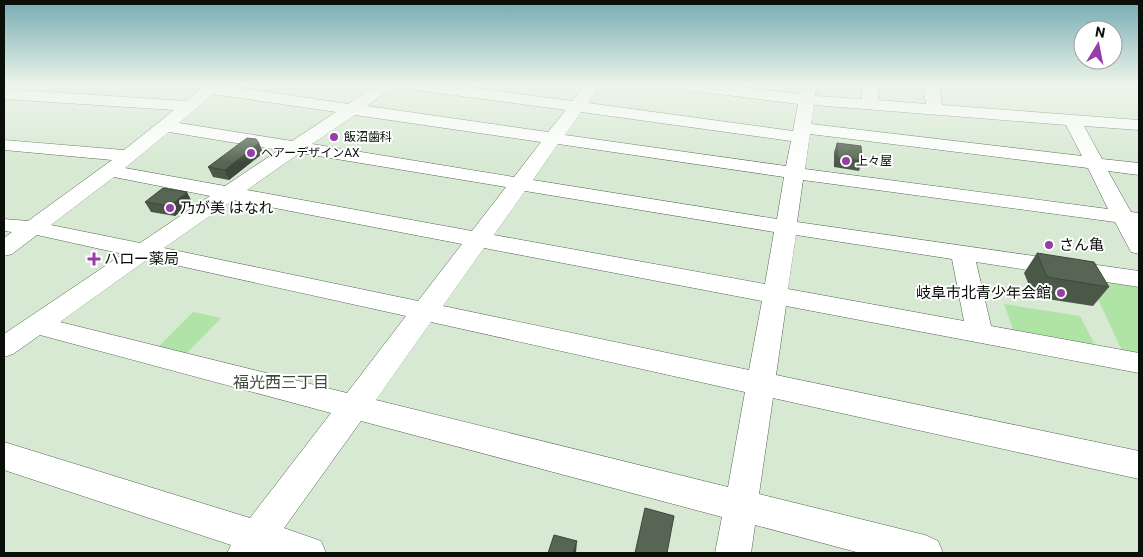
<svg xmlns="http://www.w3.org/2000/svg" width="1143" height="557" viewBox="0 0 1143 557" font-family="Roboto,'Noto Sans JP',sans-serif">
	<rect width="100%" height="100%" fill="#d7e9d3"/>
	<g fill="#b0e3a6">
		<polygon points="1088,278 1139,286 1139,357 1124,355"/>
		<polygon points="1004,304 1080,316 1095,345 1014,332"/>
		<polygon points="193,312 221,318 186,354 157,348"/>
	</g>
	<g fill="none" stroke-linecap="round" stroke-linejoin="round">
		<g stroke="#556452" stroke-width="1">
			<path id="minor" d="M205,85H223L348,104L376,85H395L367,106L548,132L566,110L416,90L411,88L408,85H453L572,101L585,85H601L588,103L793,131L798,104L686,90L681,88L678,85H726L800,94L801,85H817L815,96L862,99V85H878V100L926,104L923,85H939L942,105L1139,120V130L1084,126L1102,159L1139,163V175L1108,171L1131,212L1139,213V254L1131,252L1115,222L803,180L797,222L1139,271V287L976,262L991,326L1139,353V373L786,306L776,375L1139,451V479L773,398L759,494L925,535L938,541L943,553H860L755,525L751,553H715L722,517L361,421L284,528L321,541L326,553H227L231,545L4,470V442L250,518L331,413L40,335L13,354L4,357V334L123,254L37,235L12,254L4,256V238L12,232L4,231V219L28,221L112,160L4,150V140L124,150L174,110L4,99V89L186,101ZM213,94L336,112L292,141L179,123ZM814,105L1066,125L1082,156L811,124ZM581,112L791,141L786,166L565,135ZM355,115L541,142L514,177L312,144ZM169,132L279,150L225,186L125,168ZM810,134L1088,168L1108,209L805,169ZM558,144L784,177L777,219L533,180ZM300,153L506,187L472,231L247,190ZM114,177L210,196L140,243L51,225ZM525,191L774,232L765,284L494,235ZM233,200L462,244L418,301L164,248ZM796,235L952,259L964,321L788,289ZM484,248L762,301L749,370L443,306ZM148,259L406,316L347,393L60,322ZM431,322L745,392L728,487L376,400Z"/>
		</g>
		<use href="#minor" fill="#fff" fill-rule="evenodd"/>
	</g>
	<g fill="#4b5848">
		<polygon points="259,143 263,153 229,180 213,177 208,167"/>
		<polygon points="837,143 862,161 859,171 834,167 834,152"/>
		<polygon points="145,202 192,202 175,216 151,212"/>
		<polygon points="1037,253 1109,287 1093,306 1034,297 1024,273"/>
	</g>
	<g fill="#3d473b">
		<polygon points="259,143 263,153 229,180 225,170"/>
		<polygon points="187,192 192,202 175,216 170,206"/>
		<polygon points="577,541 576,553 573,553"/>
	</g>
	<g fill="#576654" stroke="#3d473b">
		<polygon points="247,138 256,139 259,143 225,170 208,167"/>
		<polygon points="837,143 861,146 862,161 837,158"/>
		<polygon points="163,188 187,192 170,206 145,202"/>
		<polygon points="1037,253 1094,262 1109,287 1047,277"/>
		<polygon points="645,508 674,516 667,553 635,553"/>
		<polygon points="554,535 577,541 573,553 548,553"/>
	</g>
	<linearGradient id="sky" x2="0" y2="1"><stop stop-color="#75abb2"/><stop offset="0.52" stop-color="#edf5eb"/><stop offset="1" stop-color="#edf5eb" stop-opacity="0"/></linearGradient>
	<rect width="1143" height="163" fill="url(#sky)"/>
	<g fill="#963da9" stroke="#fff" stroke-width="2">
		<circle cx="334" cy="137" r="5"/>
		<circle cx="251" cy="153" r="5"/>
		<circle cx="846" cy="161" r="5"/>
		<circle cx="170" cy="208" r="5"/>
		<circle cx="1049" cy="245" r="5"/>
		<path d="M91.5 251.5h5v5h5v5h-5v5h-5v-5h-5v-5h5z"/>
		<circle cx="1061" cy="293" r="5"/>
	</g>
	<g text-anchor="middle" stroke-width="4" stroke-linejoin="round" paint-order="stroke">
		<g font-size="12" fill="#0a1009" stroke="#fff" text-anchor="start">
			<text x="344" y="141">飯沼歯科</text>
			<text x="261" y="157">ヘアーデザインAX</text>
			<text x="856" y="165">上々屋</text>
		</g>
		<g font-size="15" fill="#0a1009" stroke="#fff" text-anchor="start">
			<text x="180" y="213">乃が美 はなれ</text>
			<text x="1059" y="250">さん亀</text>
			<text x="104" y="264">ハロー薬局</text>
			<text x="1051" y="298" text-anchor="end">岐阜市北青少年会館</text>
		</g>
		<g font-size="16" fill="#3c4a39" stroke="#fff">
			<text x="281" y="388">福光西三丁目</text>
		</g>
	</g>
	<rect width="1143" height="557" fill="none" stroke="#0a1009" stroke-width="10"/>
	<g transform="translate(1098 45) rotate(10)"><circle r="24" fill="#ffffff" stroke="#9d9f9d"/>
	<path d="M0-4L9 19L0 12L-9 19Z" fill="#963da9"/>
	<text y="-8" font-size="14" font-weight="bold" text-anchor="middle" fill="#0a1009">N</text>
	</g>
</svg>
